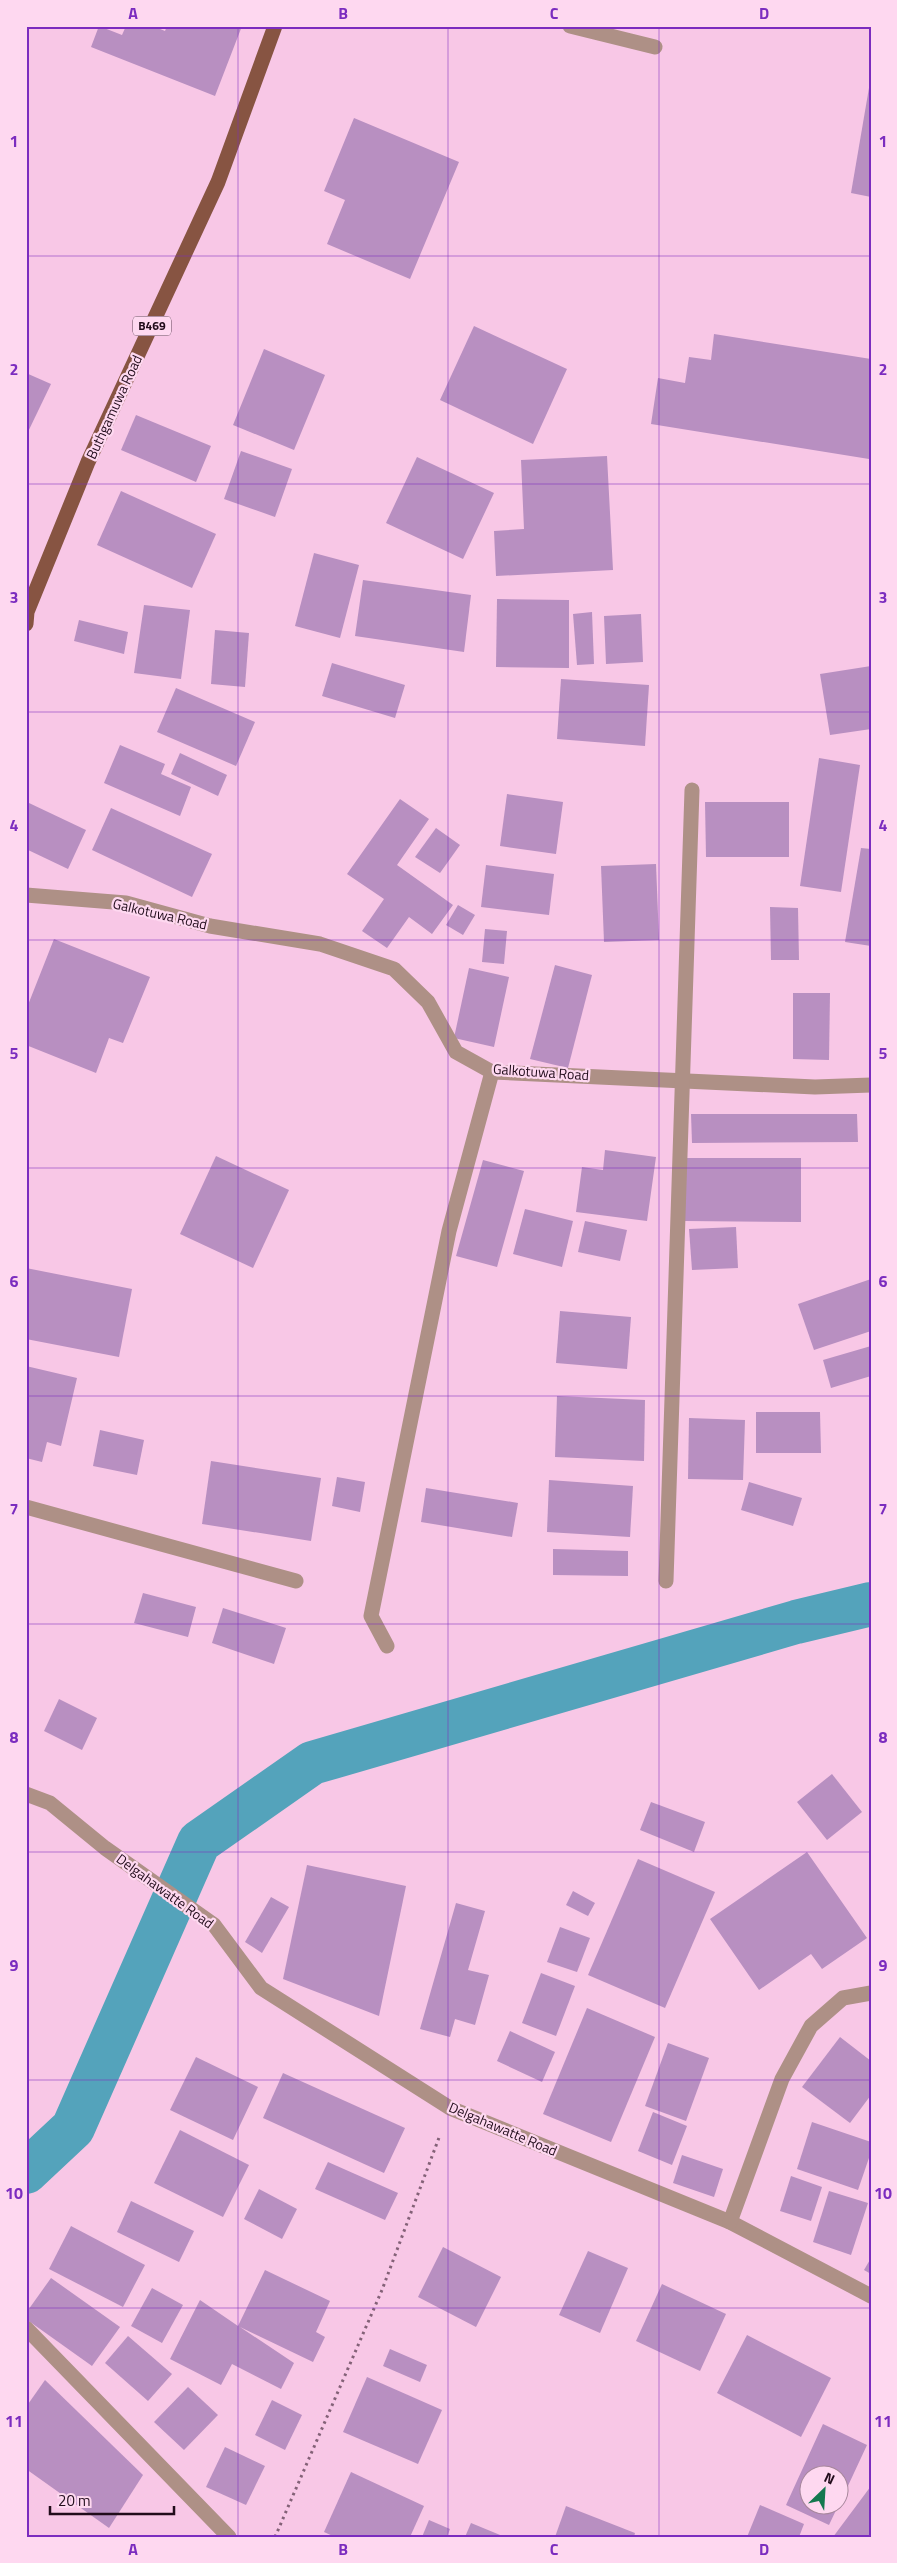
<svg xmlns="http://www.w3.org/2000/svg" width="897" height="2563" viewBox="0 0 897 2563" font-family="'Titillium Web',sans-serif">
	<rect width="100%" height="100%" fill="#f8c7e6"/>
	<g fill="none" stroke-linecap="round" stroke-linejoin="round">
		<polyline stroke="#54a3bb" stroke-width="44" points="26,2172 73,2128 199,1842 312,1763 796,1622 871,1604"/>
	</g>
	<g fill="#b88fc1">
		<polygon points="99,26 122,35 126,26 153,26 165,31 167,26 242,26 215,96 91,47"/>
		<polygon points="870,82 871,82 871,197 851,193"/>
		<polygon points="354,118 459,162 410,279 327,244 345,200 324,191"/>
		<polygon points="474,326 567,369 533,444 440,400"/>
		<polygon points="714,334 871,359 869,459 651,424 658,378 685,383 689,357 711,360"/>
		<polygon points="264,349 325,375 294,450 233,425"/>
		<polygon points="26,373 51,384 26,436"/>
		<polygon points="136,415 211,446 196,482 121,450"/>
		<polygon points="241,451 292,469 275,517 224,499"/>
		<polygon points="607,456 613,570 496,576 494,531 524,529 521,460"/>
		<polygon points="417,457 494,493 463,559 386,523"/>
		<polygon points="121,491 216,534 192,588 97,545"/>
		<polygon points="314,553 359,565 340,638 295,626"/>
		<polygon points="363,580 471,595 464,652 355,636"/>
		<polygon points="497,599 569,600 569,668 496,667"/>
		<polygon points="144,605 190,610 181,679 134,673"/>
		<polygon points="592,612 594,664 577,665 573,614"/>
		<polygon points="641,614 643,662 606,664 604,616"/>
		<polygon points="79,620 128,632 124,654 74,641"/>
		<polygon points="215,630 249,633 245,687 211,684"/>
		<polygon points="332,663 405,685 395,718 322,696"/>
		<polygon points="871,666 871,729 830,735 820,674"/>
		<polygon points="561,679 649,685 645,746 557,739"/>
		<polygon points="176,688 255,722 236,766 157,732"/>
		<polygon points="120,745 165,764 161,774 191,787 180,816 104,783"/>
		<polygon points="180,753 227,775 218,796 171,774"/>
		<polygon points="819,758 860,765 841,892 800,886"/>
		<polygon points="507,794 563,802 556,854 500,846"/>
		<polygon points="400,799 429,819 397,865 453,905 432,934 409,917 387,948 362,931 384,899 347,874"/>
		<polygon points="705,802 789,802 789,857 706,857"/>
		<polygon points="29,803 86,830 68,869 26,849 26,808"/>
		<polygon points="111,808 212,854 192,897 92,850"/>
		<polygon points="436,828 460,845 440,873 415,857"/>
		<polygon points="861,848 871,849 871,946 845,942"/>
		<polygon points="656,864 659,940 604,942 601,866"/>
		<polygon points="486,865 554,874 549,915 481,907"/>
		<polygon points="458,905 475,915 463,935 446,925"/>
		<polygon points="770,907 798,908 799,960 771,960"/>
		<polygon points="485,929 507,931 504,964 482,962"/>
		<polygon points="54,939 150,977 123,1043 109,1038 96,1073 26,1045 26,1010"/>
		<polygon points="555,965 592,975 568,1068 530,1059"/>
		<polygon points="469,968 509,977 494,1047 454,1038"/>
		<polygon points="793,993 830,993 829,1060 793,1059"/>
		<polygon points="691,1114 857,1114 858,1142 692,1143"/>
		<polygon points="605,1150 656,1157 647,1221 576,1212 582,1167 603,1170"/>
		<polygon points="216,1156 289,1190 253,1268 180,1234"/>
		<polygon points="685,1158 801,1158 801,1222 685,1221"/>
		<polygon points="483,1160 524,1171 497,1267 456,1256"/>
		<polygon points="525,1209 573,1221 562,1267 513,1254"/>
		<polygon points="585,1221 627,1230 620,1261 578,1252"/>
		<polygon points="736,1227 738,1268 692,1270 689,1229"/>
		<polygon points="26,1268 132,1289 119,1357 26,1339"/>
		<polygon points="871,1279 871,1331 814,1350 798,1304"/>
		<polygon points="560,1311 631,1317 627,1369 556,1363"/>
		<polygon points="871,1346 871,1376 831,1388 823,1360"/>
		<polygon points="26,1366 77,1378 61,1446 47,1442 42,1462 26,1458"/>
		<polygon points="557,1396 645,1400 644,1461 555,1457"/>
		<polygon points="756,1412 820,1412 821,1453 756,1453"/>
		<polygon points="689,1418 745,1420 743,1480 688,1479"/>
		<polygon points="100,1430 144,1440 137,1475 93,1466"/>
		<polygon points="211,1461 321,1478 311,1541 202,1524"/>
		<polygon points="337,1477 365,1482 360,1512 332,1506"/>
		<polygon points="549,1480 633,1486 630,1537 547,1532"/>
		<polygon points="749,1482 802,1498 793,1526 741,1510"/>
		<polygon points="426,1488 518,1503 512,1537 421,1522"/>
		<polygon points="553,1549 628,1551 628,1576 553,1575"/>
		<polygon points="143,1593 196,1607 188,1637 134,1623"/>
		<polygon points="223,1608 286,1628 274,1664 212,1643"/>
		<polygon points="59,1699 97,1718 82,1750 44,1731"/>
		<polygon points="832,1774 862,1812 827,1840 797,1802"/>
		<polygon points="651,1802 705,1822 694,1852 640,1830"/>
		<polygon points="807,1852 867,1938 822,1969 811,1954 759,1990 710,1919"/>
		<polygon points="638,1859 715,1892 665,2008 588,1975"/>
		<polygon points="307,1865 406,1886 379,2016 283,1979"/>
		<polygon points="573,1891 595,1903 588,1916 566,1905"/>
		<polygon points="271,1897 289,1907 262,1953 245,1942"/>
		<polygon points="456,1903 485,1911 468,1970 489,1975 475,2025 455,2019 450,2037 420,2029"/>
		<polygon points="560,1927 590,1938 577,1972 547,1962"/>
		<polygon points="541,1973 575,1986 556,2036 522,2023"/>
		<polygon points="587,2008 655,2037 611,2142 543,2114"/>
		<polygon points="510,2031 555,2052 542,2082 497,2061"/>
		<polygon points="840,2037 871,2061 871,2095 850,2123 802,2087"/>
		<polygon points="668,2043 709,2058 686,2121 645,2106"/>
		<polygon points="196,2057 258,2087 233,2140 170,2110"/>
		<polygon points="283,2073 405,2128 384,2173 263,2118"/>
		<polygon points="653,2112 687,2126 672,2165 638,2151"/>
		<polygon points="812,2122 871,2142 871,2152 858,2190 797,2169"/>
		<polygon points="180,2130 249,2165 223,2217 154,2183"/>
		<polygon points="682,2155 723,2169 714,2197 673,2183"/>
		<polygon points="328,2162 398,2193 385,2220 315,2189"/>
		<polygon points="791,2176 822,2187 811,2221 780,2211"/>
		<polygon points="259,2189 297,2209 282,2239 244,2219"/>
		<polygon points="829,2191 868,2203 851,2255 813,2242"/>
		<polygon points="131,2201 194,2231 179,2262 117,2232"/>
		<polygon points="71,2226 145,2265 123,2307 49,2269"/>
		<polygon points="443,2247 501,2277 476,2327 418,2297"/>
		<polygon points="588,2251 628,2268 600,2333 559,2315"/>
		<polygon points="871,2258 871,2274 864,2270"/>
		<polygon points="265,2270 330,2301 316,2332 325,2337 313,2362 240,2327 294,2363 281,2389 232,2364 221,2385 170,2359 200,2300 238,2326"/>
		<polygon points="51,2278 120,2327 92,2366 26,2319 26,2313"/>
		<polygon points="662,2284 726,2314 700,2371 636,2341"/>
		<polygon points="152,2288 183,2305 162,2343 131,2326"/>
		<polygon points="747,2335 831,2378 801,2437 717,2393"/>
		<polygon points="128,2336 172,2374 148,2401 105,2363"/>
		<polygon points="390,2349 427,2365 420,2382 383,2366"/>
		<polygon points="367,2377 442,2410 418,2464 343,2432"/>
		<polygon points="45,2380 143,2475 109,2528 26,2469 26,2407"/>
		<polygon points="188,2387 218,2415 184,2450 154,2422"/>
		<polygon points="272,2400 302,2415 285,2450 255,2435"/>
		<polygon points="823,2424 867,2445 840,2503 840,2476 810,2476 810,2506 838,2506 829,2525 786,2505"/>
		<polygon points="225,2447 265,2466 246,2505 206,2487"/>
		<polygon points="351,2472 424,2506 410,2537 335,2537 324,2532"/>
		<polygon points="871,2486 871,2537 833,2537"/>
		<polygon points="760,2505 804,2524 799,2537 747,2537"/>
		<polygon points="566,2506 635,2533 634,2537 555,2537"/>
		<polygon points="429,2520 450,2529 447,2537 422,2537"/>
		<polygon points="471,2523 505,2537 465,2537"/>
	</g>
	<g fill="none" stroke-linecap="round" stroke-linejoin="round">
		<polyline stroke="#836177" stroke-width="3" stroke-dasharray="2.5 4" stroke-linecap="butt" points="275,2537 382,2290 440,2135"/>
		<polyline stroke="#ae9086" stroke-width="15" points="26,1507 296,1581"/>
		<g stroke="#ae9086" stroke-width="15">
			<polyline points="570,26 655,47"/>
			<polyline points="26,895 126,903 210,926 320,944 394,969 428,1002 456,1052 492,1072 815,1087 871,1085"/>
			<polyline points="666,1581 692,790"/>
			<polyline points="387,1646 371,1616 449,1231 492,1072"/>
			<polyline points="26,1794 50,1803 105,1848 214,1925 261,1988 450,2108 730,2222 871,2296"/>
			<polyline points="730,2222 782,2079 811,2026 843,1998 871,1993"/>
			<polyline points="26,2328 229,2537"/>
		</g>
		<polyline stroke="#875442" stroke-width="15" points="26,624 27,612 88,462 218,182 275,26"/>
	</g>
	<path fill="none" stroke="#7b2cbf" stroke-width="1" stroke-opacity="0.55" d="M238,26V2537M448,26V2537M659,26V2537M26,256H871M26,484H871M26,712H871M26,940H871M26,1168H871M26,1396H871M26,1624H871M26,1852H871M26,2080H871M26,2308H871"/>
	<g text-anchor="middle" stroke-width="4.5" stroke-linejoin="round" paint-order="stroke">
		<rect fill="#fed8f0" stroke="#63495b" stroke-width="1" x="133" y="316.5" width="38" height="19" rx="4"/>
		<g font-size="12" font-weight="bold" fill="#210c1b">
			<text x="152" y="330">B469</text>
		</g>
		<g font-size="14" fill="#210c1b" stroke="#fed8f0">
			<text transform="translate(114 407) rotate(-65)" y="5">Buthgamuwa Road</text>
			<text transform="translate(160 914) rotate(13)" y="5">Galkotuwa Road</text>
			<text transform="translate(541 1072) rotate(4)" y="5">Galkotuwa Road</text>
			<text transform="translate(165 1891) rotate(36)" y="5">Delgahawatte Road</text>
			<text transform="translate(503 2129) rotate(23)" y="5">Delgahawatte Road</text>
		</g>
	</g>
	<rect width="897" height="2563" fill="none" stroke="#fed8f0" stroke-width="55"/>
	<g transform="translate(824 2490) rotate(25)"><circle r="24" fill="#fed8f0" stroke="#a6869b"/>
	<path d="M0-4L9 19L0 12L-9 19Z" fill="#14784f"/>
	<text y="-8" font-size="14" font-weight="bold" text-anchor="middle" fill="#210c1b">N</text>
	</g>
	<path d="M50 2506v8h124v-8" fill="none" stroke="#210c1b" stroke-width="2.5"/>
	<text x="58" y="2506" font-size="15" fill="#210c1b" stroke="#fed8f0" stroke-width="4" paint-order="stroke">20 m</text>
	<rect x="28" y="28" width="842" height="2508" fill="none" stroke="#7b2cbf" stroke-width="2"/>
	<g font-size="16" text-anchor="middle" font-weight="bold" fill="#7b2cbf">
		<text x="133" y="19">A</text>
		<text x="343" y="19">B</text>
		<text x="554" y="19">C</text>
		<text x="764" y="19">D</text>
		<text x="14" y="147">1</text>
		<text x="883" y="147">1</text>
		<text x="14" y="375">2</text>
		<text x="883" y="375">2</text>
		<text x="14" y="603">3</text>
		<text x="883" y="603">3</text>
		<text x="14" y="831">4</text>
		<text x="883" y="831">4</text>
		<text x="14" y="1059">5</text>
		<text x="883" y="1059">5</text>
		<text x="14" y="1287">6</text>
		<text x="883" y="1287">6</text>
		<text x="14" y="1515">7</text>
		<text x="883" y="1515">7</text>
		<text x="14" y="1743">8</text>
		<text x="883" y="1743">8</text>
		<text x="14" y="1971">9</text>
		<text x="883" y="1971">9</text>
		<text x="14" y="2199">10</text>
		<text x="883" y="2199">10</text>
		<text x="14" y="2427">11</text>
		<text x="883" y="2427">11</text>
		<text x="133" y="2555">A</text>
		<text x="343" y="2555">B</text>
		<text x="554" y="2555">C</text>
		<text x="764" y="2555">D</text>
	</g>
</svg>
